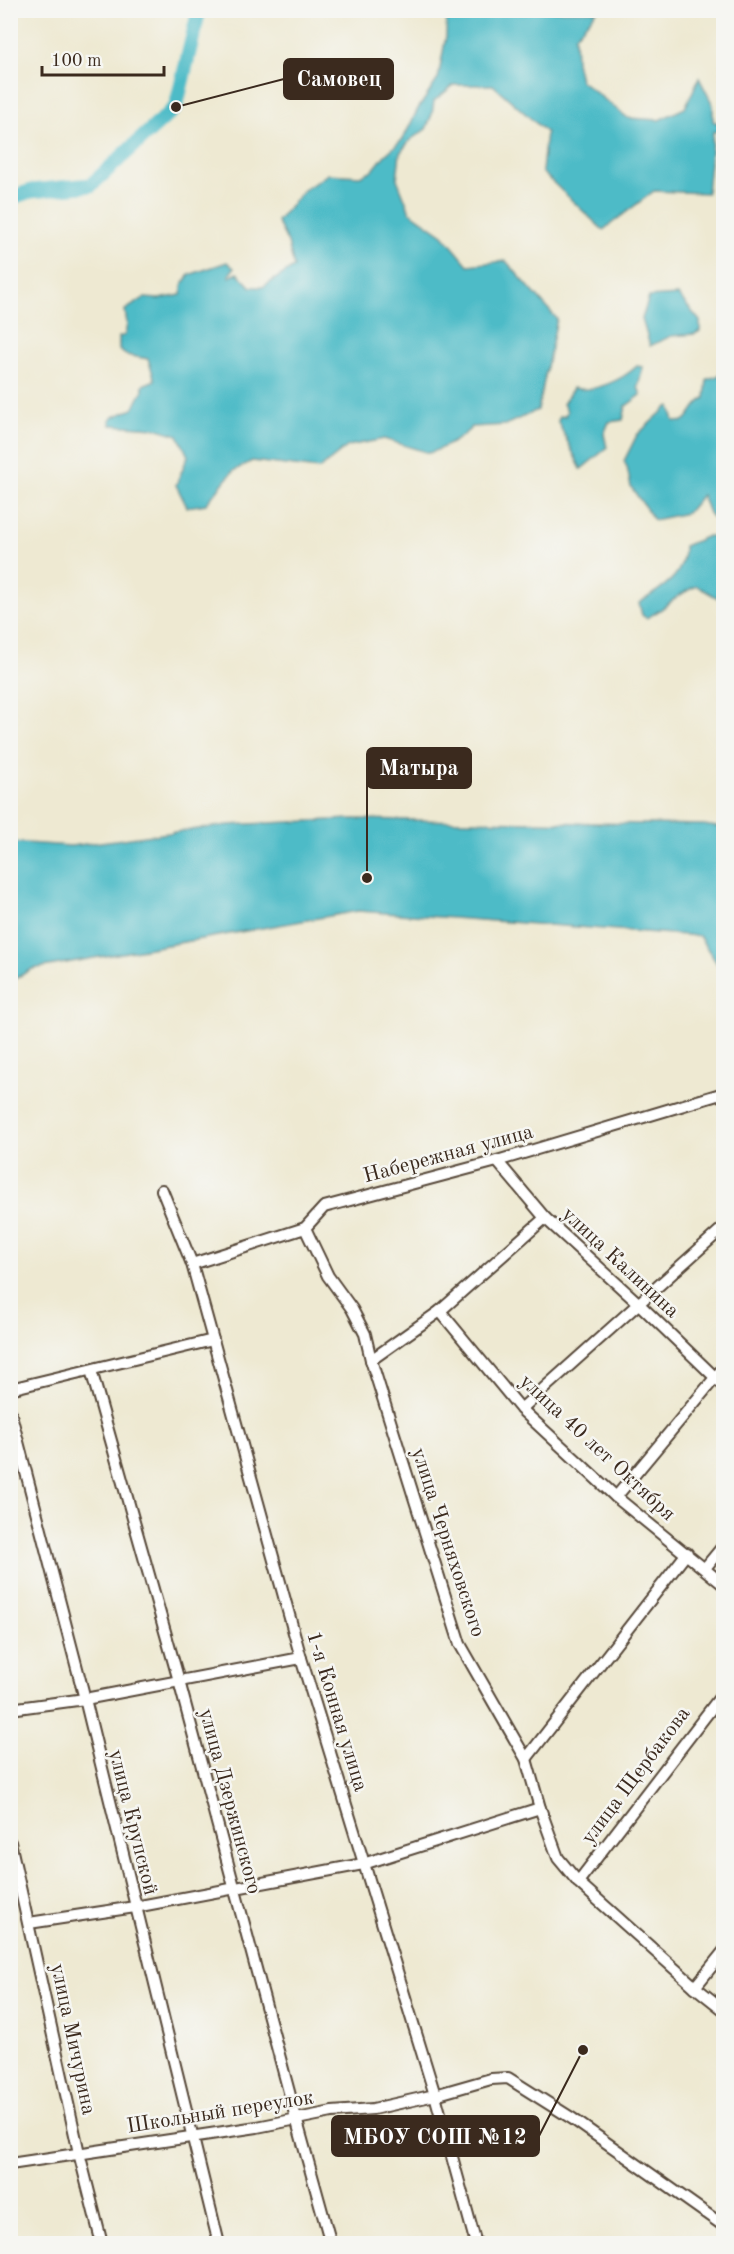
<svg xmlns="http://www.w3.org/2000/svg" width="734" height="2254" viewBox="0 0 734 2254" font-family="'Old Standard TT',serif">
	<rect width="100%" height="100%" fill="#f6f6f2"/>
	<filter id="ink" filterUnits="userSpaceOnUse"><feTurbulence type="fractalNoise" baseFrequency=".0167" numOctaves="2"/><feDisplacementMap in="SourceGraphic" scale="12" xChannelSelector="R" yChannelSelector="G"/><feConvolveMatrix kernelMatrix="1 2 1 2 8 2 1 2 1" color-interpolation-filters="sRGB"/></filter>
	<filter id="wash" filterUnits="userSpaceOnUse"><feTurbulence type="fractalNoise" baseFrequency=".008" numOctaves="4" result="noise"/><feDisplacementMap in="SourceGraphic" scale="24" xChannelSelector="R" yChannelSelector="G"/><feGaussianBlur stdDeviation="1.35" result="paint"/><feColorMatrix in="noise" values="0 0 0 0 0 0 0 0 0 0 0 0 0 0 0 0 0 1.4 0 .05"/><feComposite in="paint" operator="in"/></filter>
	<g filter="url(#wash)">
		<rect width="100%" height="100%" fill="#eee9d2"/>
		<g fill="#4ebbc7" stroke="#447272" stroke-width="1.5">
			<path d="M447,11H597L575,36L576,62L580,80L628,118L659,120L685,108L699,78L713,105V121L717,123L722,118L723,103V130L713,132L707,193L654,191L603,230L542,172L546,132L493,85H454L434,101L432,114L426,129L410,140L400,153L397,179L410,212L443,235L468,265L506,261L557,319L538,410L505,425L472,427C460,440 446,447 429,453L384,439L348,446L319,469L252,461L233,471L206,504L187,507L176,485L188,456L178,435L155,428L111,425L110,420L113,417L133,409L143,390V385L155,380L148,359L126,355L119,350V337L125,335L127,324L125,310L144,298L159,299L181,295L183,283L189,275L227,262L234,268L229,275L230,277L237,273L251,287H263L294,267L288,243L277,221L304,190L328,174L360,176L373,170L385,155L403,139L418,109L438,79L446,36Z"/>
			<polygon points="678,295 700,321 700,331 695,334 671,336 650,346 642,319 649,297"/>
			<path d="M637,366L643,367L638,387L641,395L626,406L623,420L609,422L604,434L607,448L581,469L558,422L559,417L565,416L567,411L563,404L573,388C594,393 622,380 637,366Z"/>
			<path d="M723,370V519L717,523L709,513L702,495L687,513L654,520L631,487L627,467L624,461L637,435L666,408L670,406L674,421C691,426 689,407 705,398L707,379L718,376Z"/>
			<path d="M708,536H713L721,539L723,537V601L697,586C675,594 665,610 646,618L642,615L639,603C662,587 685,578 684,546Z"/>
			<polygon points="352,819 704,825 723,828 723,971 722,971 699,936 358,911 32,969 11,981 11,842 71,846 228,825"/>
		</g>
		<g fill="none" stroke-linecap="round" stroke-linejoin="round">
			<polyline stroke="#4ebbc7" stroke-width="15" points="10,198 31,191 91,185 176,107 199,10"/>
		</g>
	</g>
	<g filter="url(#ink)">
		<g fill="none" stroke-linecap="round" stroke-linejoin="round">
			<g stroke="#564739" stroke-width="14">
				<g id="minor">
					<polyline points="497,1161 545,1218 638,1303 724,1386"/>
					<polyline points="162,1190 192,1264 301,1658 435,2095 476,2244"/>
					<polyline points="305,1228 328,1276 352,1309 365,1334 371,1360 460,1644 526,1759 540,1808 558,1858 578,1882 695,1987 724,2010"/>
					<polyline points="192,1264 305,1228 324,1207 497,1161 724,1093"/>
					<polyline points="440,1311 521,1409 616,1497 724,1585"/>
					<polyline points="371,1360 440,1311 545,1218"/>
					<polyline points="91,1370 179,1681 296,2118 331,2244"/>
					<polyline points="10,1389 213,1340"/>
					<polyline points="521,1409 724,1227"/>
					<polyline points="10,1411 85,1699 219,2244"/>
					<polyline points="616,1497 724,1367"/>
					<polyline points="705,1568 724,1545"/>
					<polyline points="10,1709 85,1699 301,1658"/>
					<polyline points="526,1759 687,1553"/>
					<polyline points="10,1842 79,2153 102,2244"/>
					<polyline points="578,1882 724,1692"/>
					<polyline points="29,1923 135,1907 363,1864 540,1808"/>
					<polyline points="695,1987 724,1951"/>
					<polyline points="10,2164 257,2127 332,2112 373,2109 435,2095 491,2079 508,2078 573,2119 724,2226"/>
				</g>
			</g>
			<use href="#minor" stroke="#fff" stroke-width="10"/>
		</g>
	</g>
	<g text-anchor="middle" stroke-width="5" stroke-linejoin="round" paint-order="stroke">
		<g font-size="21" fill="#3b2a1e" stroke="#f6f6f2">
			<text transform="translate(448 1153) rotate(-15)" y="7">Набережная улица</text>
			<text transform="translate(621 1262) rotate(43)" y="7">улица Калинина</text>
			<text transform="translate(598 1447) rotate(43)" y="7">улица 40 лет Октября</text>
			<text transform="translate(449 1542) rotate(72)" y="7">улица Черняховского</text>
			<text transform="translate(338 1711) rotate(73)" y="7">1-я Конная улица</text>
			<text transform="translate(635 1775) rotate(-53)" y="7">улица Щербакова</text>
			<text transform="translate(231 1801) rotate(75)" y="7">улица Дзержинского</text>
			<text transform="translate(134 1822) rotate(76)" y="7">улица Крупской</text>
			<text transform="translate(74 2039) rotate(78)" y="7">улица Мичурина</text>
			<text transform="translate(220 2111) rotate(-9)" y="7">Школьный переулок</text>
		</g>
	</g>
	<path fill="none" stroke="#3b2a1e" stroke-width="2" d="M176 107L284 79M367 878L367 768M583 2050L539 2136"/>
	<g fill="#3b2a1e" stroke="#f6f6f2" stroke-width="2">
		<circle cx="176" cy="107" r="6"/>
		<circle cx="367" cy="878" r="6"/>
		<circle cx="583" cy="2050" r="6"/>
	</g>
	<g fill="#3b2a1e" stroke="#3b2a1e" stroke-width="2">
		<rect x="284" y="59" width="109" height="40" rx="6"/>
		<rect x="367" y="748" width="104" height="40" rx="6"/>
		<rect x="332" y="2116" width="207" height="40" rx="6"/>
	</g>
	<g font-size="22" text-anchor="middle" font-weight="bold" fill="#fff">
		<text x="339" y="86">Самовец</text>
		<text x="419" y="775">Матыра</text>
		<text x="435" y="2144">МБОУ СОШ №12</text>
	</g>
	<rect width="734" height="2254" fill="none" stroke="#f6f6f2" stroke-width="36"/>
	<path d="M42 66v9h122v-9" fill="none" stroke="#3b2a1e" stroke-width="3"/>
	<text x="51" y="66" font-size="18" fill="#3b2a1e" stroke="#f6f6f2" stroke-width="4.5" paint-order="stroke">100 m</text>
</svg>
